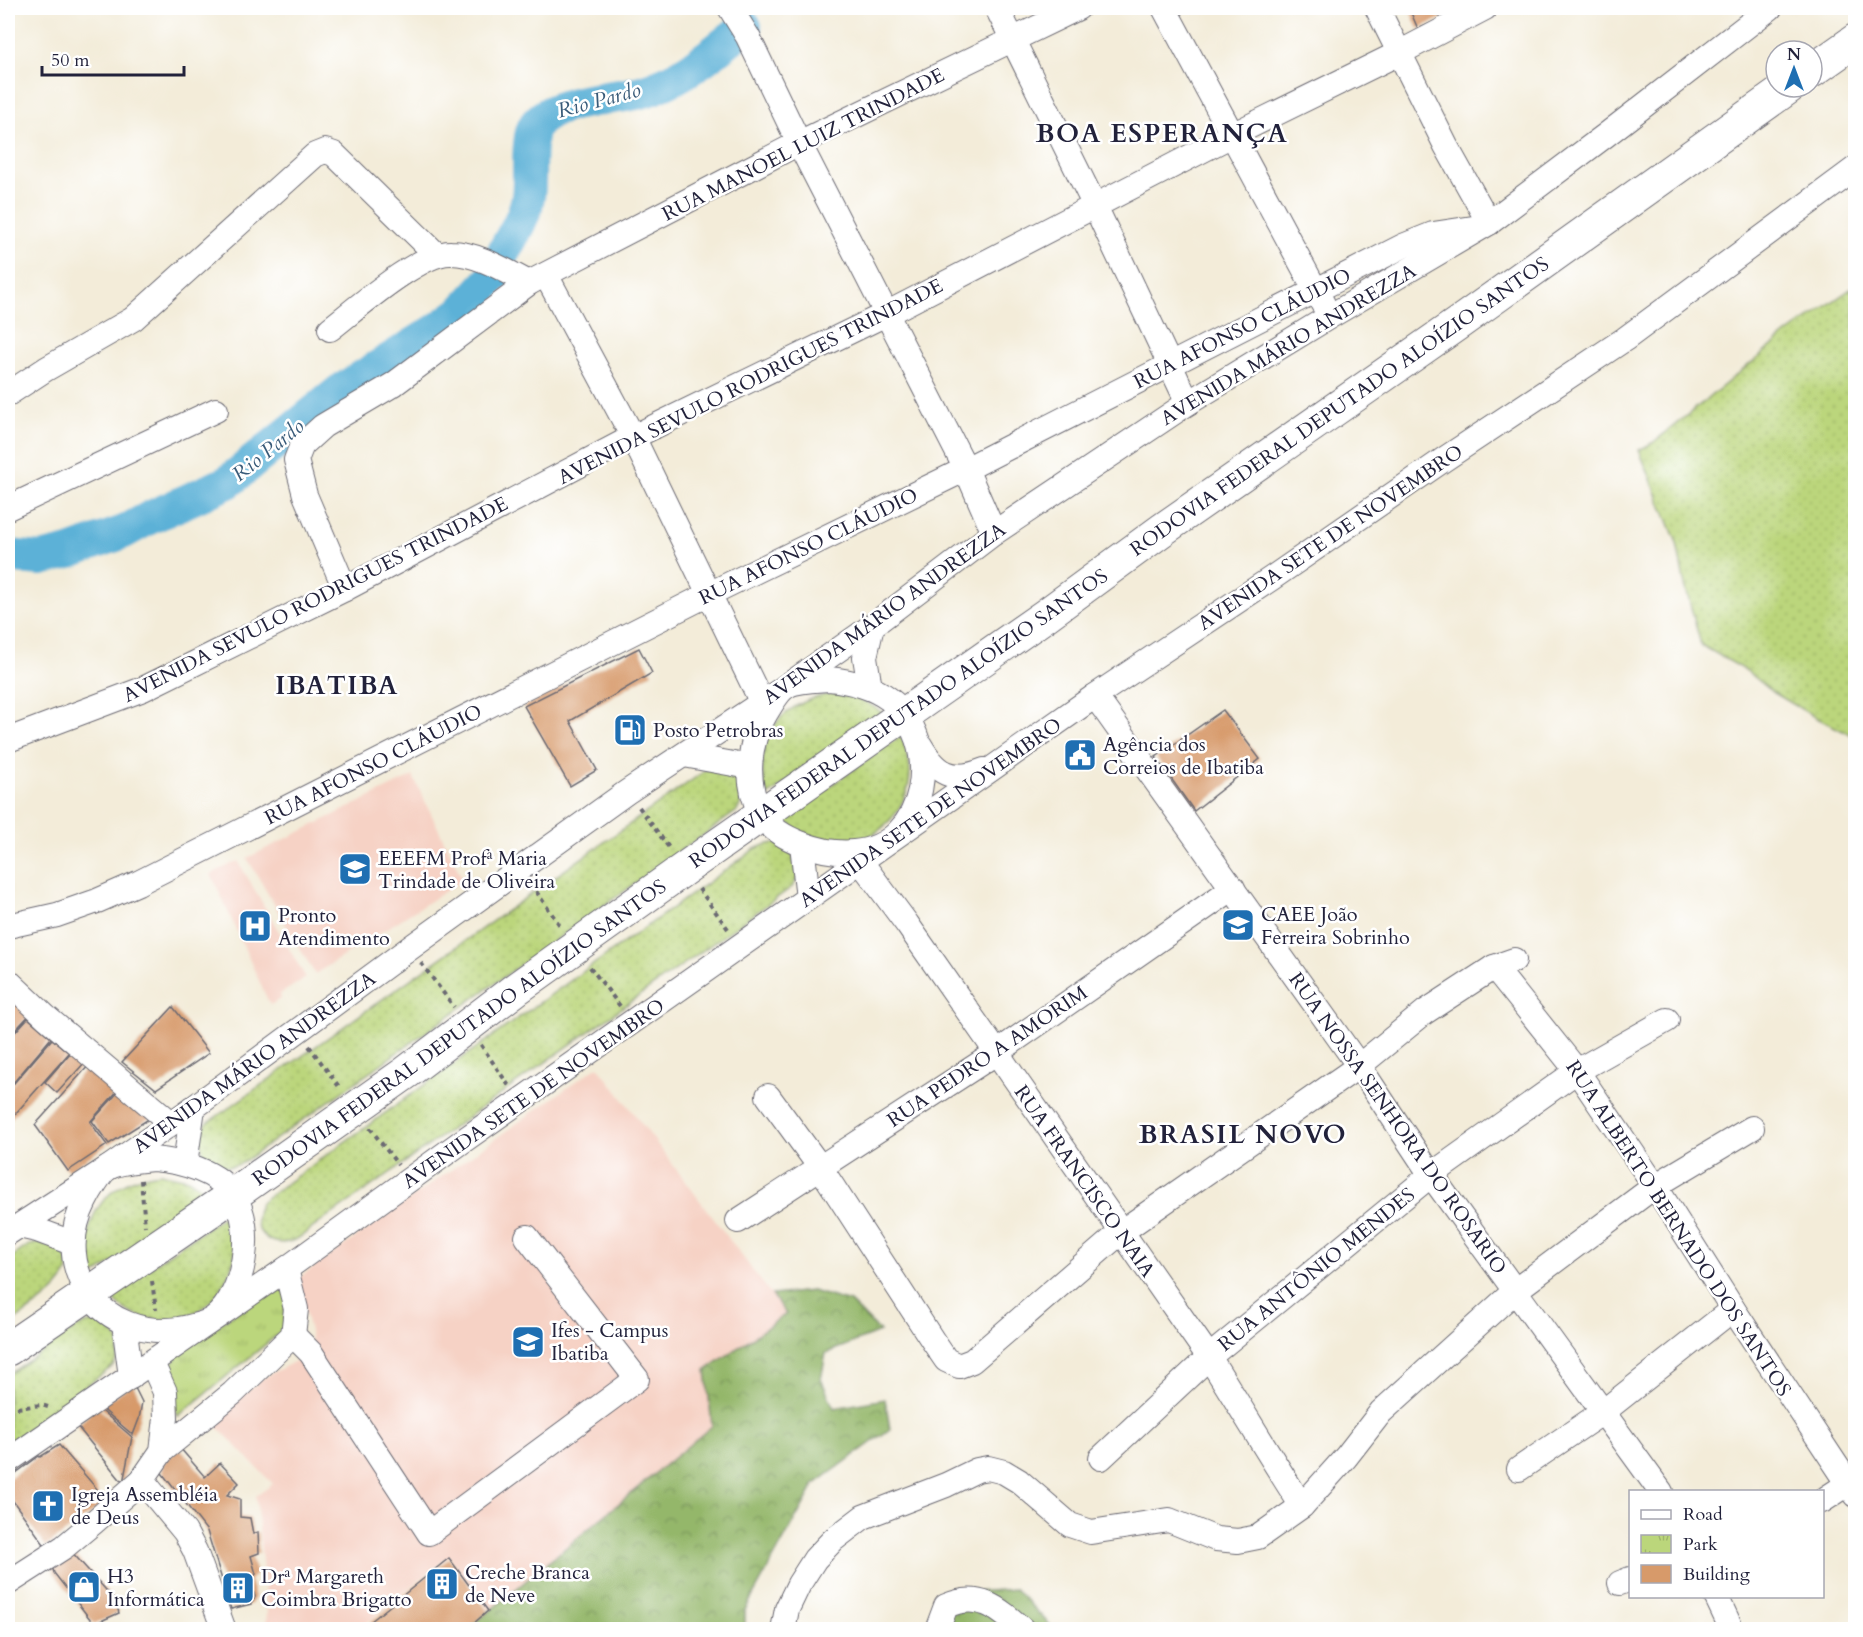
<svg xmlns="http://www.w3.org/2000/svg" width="1863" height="1637" viewBox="0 0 1863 1637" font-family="Cardo,serif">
	<defs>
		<pattern id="grass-dots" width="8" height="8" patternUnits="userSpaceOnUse" patternTransform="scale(1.5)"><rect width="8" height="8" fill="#bbd67b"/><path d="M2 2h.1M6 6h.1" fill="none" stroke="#a0b76b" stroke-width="1.8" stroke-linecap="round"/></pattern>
		<pattern id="forest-crowns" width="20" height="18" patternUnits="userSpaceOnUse" patternTransform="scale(1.5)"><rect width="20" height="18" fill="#94b76b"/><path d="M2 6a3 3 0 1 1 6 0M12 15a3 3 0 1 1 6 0" fill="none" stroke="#789459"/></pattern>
		<pattern id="park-tufts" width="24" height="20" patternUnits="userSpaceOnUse" patternTransform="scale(1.5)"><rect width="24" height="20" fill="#bbd67b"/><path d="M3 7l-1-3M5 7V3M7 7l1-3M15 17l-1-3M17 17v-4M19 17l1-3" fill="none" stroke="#a0b76b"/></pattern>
	</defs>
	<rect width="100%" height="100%" fill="#fff"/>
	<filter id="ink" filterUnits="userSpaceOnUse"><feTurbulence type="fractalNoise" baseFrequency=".0167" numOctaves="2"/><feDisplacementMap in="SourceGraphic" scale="12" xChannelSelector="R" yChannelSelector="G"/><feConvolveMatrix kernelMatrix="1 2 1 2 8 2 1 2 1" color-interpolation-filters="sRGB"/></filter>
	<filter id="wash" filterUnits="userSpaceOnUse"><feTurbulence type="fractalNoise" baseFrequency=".008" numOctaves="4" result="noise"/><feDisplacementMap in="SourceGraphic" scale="24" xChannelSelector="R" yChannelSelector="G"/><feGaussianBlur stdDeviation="1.35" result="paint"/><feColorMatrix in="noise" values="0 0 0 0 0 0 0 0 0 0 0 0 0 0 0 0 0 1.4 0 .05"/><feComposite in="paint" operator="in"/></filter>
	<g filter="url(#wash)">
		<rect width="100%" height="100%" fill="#f3ecd9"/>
		<g fill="#f6d2c5">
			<polygon points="413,776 463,880 315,974 247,858"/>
			<polygon points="238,861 306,978 280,994 281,999 270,1005 211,874"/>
			<polygon points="598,1066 786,1314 706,1370 712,1426 489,1610 449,1556 362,1627 353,1626 352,1630 266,1629 267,1613 256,1496 273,1484 212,1421 265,1377 311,1353 310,1331 297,1279"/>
		</g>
		<g fill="url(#grass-dots)" stroke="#6e7c5b" stroke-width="1.5">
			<polygon points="1855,286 1855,737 1815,717 1774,693 1747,671 1701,645 1684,581 1677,543 1639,450 1654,442 1788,333"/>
			<path d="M830,694C854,696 866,700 885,715L767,796C752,742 775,705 830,694Z"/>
			<path d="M901,736C906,748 910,759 910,772C910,809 873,849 834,843C828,842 822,839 816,837C811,835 804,834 799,831C794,828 789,823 784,819Z"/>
			<path d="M709,768L736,774C745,787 745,797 737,811L242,1163C213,1176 191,1152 206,1124Z"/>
			<path d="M774,843L783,845L791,851L798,878L792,887L297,1239C268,1252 246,1228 262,1201L755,849L764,845Z"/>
			<path d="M160,1173L188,1179L212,1195L93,1276C75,1222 104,1180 160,1173Z"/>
			<path d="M226,1215C230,1225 235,1235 235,1246C236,1257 232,1267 227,1277C212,1314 173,1328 135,1315C125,1311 117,1303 109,1295Z"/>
			<path d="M39,1243C45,1245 56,1247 61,1251C89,1278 25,1312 8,1325V1260L29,1245Z"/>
			<path d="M95,1322C117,1328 126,1345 113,1366L8,1445V1375L76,1328L85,1324Z"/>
		</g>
		<g fill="url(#forest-crowns)" stroke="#5b6c53" stroke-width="1.5">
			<polygon points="812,1291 850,1302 880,1332 826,1353 821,1379 834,1408 885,1399 890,1429 815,1484 745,1610 745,1629 468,1629 712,1426 706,1370 786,1314 772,1295"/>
			<polygon points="1015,1589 1054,1629 940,1630 949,1594"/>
		</g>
		<path fill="url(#park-tufts)" stroke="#6e7c5b" stroke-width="1.5" d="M281,1281L287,1299L283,1330L178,1416C166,1390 163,1378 178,1353Z"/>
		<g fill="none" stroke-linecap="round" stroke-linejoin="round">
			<g stroke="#5bb1d7" stroke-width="34">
				<path d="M504,251C513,235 525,216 528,197C531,180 526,138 535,125C551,100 614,99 641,92C683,80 712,53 745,27"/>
				<polyline points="8,556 41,559 69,552 124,532 149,518 228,482 340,391 437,330 460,313 495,275"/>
			</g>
		</g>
		<g id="blocks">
			<g fill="#d79a6a">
				<polygon points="1409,8 1464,8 1418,29"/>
				<polygon points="639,648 652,673 570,721 597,770 570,786 524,706"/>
				<polygon points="1223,710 1260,759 1194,811 1156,757"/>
				<polygon points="17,995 34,1010 8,1038 8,1003"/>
				<polygon points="173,1007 209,1053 156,1089 122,1062"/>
				<polygon points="28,1018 51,1038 8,1089 8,1040"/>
				<polygon points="52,1039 69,1053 8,1122 8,1090"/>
				<polygon points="72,1051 86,1061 57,1093 45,1082"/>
				<polygon points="90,1064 120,1088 90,1122 107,1145 68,1171 35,1125"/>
				<polygon points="122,1088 152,1117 109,1144 92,1121"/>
				<polygon points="133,1384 142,1402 139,1419 133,1435 99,1406"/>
				<polygon points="96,1406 132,1437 123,1483 77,1426"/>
				<polygon points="59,1445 97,1489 99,1507 46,1547 8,1494 8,1479 39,1456 40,1457"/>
				<polygon points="180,1448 205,1477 220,1463 239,1483 227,1495 240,1499 240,1517 250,1518 253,1534 258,1532 259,1553 251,1556 256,1574 250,1580 255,1597 251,1604 231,1609 207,1531 162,1473 163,1463"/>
				<polygon points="69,1549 115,1600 119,1613 94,1624 54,1573 50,1559"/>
				<polygon points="449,1558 488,1611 466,1630 377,1630 370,1622"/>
			</g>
		</g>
	</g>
	<g filter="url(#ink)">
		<use href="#blocks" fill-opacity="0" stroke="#6b6972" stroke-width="1.5"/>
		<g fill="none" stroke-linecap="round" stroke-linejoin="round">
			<g stroke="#6b6972" stroke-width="26">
				<g id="minor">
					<polyline points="730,8 748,37 799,143 966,469 994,533"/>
					<polyline points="997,8 1095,206 1188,403"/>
					<polyline points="1164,8 1323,304"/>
					<polyline points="1377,8 1446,146 1489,223"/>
					<polyline points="546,275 633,437 761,701"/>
					<path d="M330,329C356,309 420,252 451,253C477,253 506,271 529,283"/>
					<polyline points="8,394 46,369 133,319 315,155 325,151 334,154 436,254"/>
					<polyline points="8,508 216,410"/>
					<polyline points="345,589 305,495 296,460 302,445 323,426 394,384 529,283 799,143 1078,8"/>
					<path d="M829,679C849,681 872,686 889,699C944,741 929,846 854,852C825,855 776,840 761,814C744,783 748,742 766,713C771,705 779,690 788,685C800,680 816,680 829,679Z"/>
					<polyline points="870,688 865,657 872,626"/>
					<polyline points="1095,696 1359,1066 1431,1175 1661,1492"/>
					<polyline points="8,740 143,689 345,589 633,437 886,314 1232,135 1399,53 1485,8"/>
					<path d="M920,745C937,774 952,783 984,770"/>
					<polyline points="684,755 750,767"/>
					<polyline points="802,844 808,898"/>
					<path d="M861,862L907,924L1209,1357C1240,1406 1270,1457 1302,1506"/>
					<polyline points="8,926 57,915 97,901 138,883 709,594 966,469 1403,246 1433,234 1473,228"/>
					<polyline points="1494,967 1577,1071 1655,1186 1733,1309 1856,1495"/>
					<polyline points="8,981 46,1017 171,1123"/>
					<polyline points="768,1096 820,1167 933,1341 946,1360 959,1366 972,1361 1121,1232 1359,1066 1425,1012 1494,967 1514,960"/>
					<path d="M153,1159C180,1161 218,1171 234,1196C255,1228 245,1294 214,1318C206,1324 189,1327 179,1329C103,1340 49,1271 85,1201C89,1193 101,1172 108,1168C118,1162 141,1160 153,1159Z"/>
					<polyline points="185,1164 193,1108"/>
					<polyline points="738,1221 996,1053 1233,888"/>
					<polyline points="19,1226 37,1230 72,1243"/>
					<polyline points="8,1233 108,1168 193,1108 410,948 627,792 787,686 872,626 994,533 1188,403 1329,317 1489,223 1606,135 1770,8"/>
					<polyline points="124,1323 131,1377"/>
					<polyline points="293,1335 311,1353 429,1533 637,1379 527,1237"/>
					<polyline points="162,1451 233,1393 293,1335 296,1309 286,1269"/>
					<polyline points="1101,1458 1209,1357 1431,1175 1577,1071 1667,1020"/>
					<polyline points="8,1461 286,1269 460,1143 1095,696 1272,578 1443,460 1625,339 1856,168"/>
					<polyline points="1519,1469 1603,1412 1733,1309"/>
					<polyline points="142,1480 185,1532 195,1551 224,1630"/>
					<polyline points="1822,1501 1848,1484"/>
					<polyline points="8,1583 64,1547 94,1522 142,1480 162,1451 166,1418 165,1392 152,1363"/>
					<polyline points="1620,1583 1630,1579"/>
					<polyline points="1716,1596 1732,1630"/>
					<polyline points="783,1630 787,1609 799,1584 815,1559 833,1540 863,1517 946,1485 977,1470 988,1468 1004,1472 1019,1481 1070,1525 1091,1532 1169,1520 1216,1539 1238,1541 1258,1537 1302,1506 1346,1457 1381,1412 1516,1290 1655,1186 1752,1128"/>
					<path d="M937,1630L946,1606C979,1591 998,1608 1023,1630"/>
				</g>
			</g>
			<g stroke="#6b6972" stroke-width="35">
				<g id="highway">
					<polyline points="1812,71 1856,40"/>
					<polyline points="8,1349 233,1195 407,1072 516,989 684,869 1046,615 1162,530 1460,322 1789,87"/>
				</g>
			</g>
			<g stroke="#6b6972" stroke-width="4" stroke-dasharray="4.5 4.5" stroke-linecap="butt">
				<polyline points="639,807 670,849"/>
				<polyline points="531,884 561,927"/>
				<polyline points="699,889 728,929"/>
				<polyline points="421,963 454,1007"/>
				<polyline points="590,967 620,1006"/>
				<polyline points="481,1045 509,1086"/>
				<polyline points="309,1046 340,1088"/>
				<polyline points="370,1128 398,1165"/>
				<polyline points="141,1180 145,1226"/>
				<polyline points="152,1281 156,1310"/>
				<polyline points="8,1409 42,1405 48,1407"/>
			</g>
			<use href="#minor" stroke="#fff" stroke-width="24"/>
			<use href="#highway" stroke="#fff" stroke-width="33"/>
		</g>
	</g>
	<defs>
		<g id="fuel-square" transform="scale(1.725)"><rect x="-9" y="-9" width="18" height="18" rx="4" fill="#1f6fb2" stroke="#fff"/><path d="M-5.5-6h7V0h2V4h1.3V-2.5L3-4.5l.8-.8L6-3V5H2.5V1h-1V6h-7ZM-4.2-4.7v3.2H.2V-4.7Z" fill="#fff"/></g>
		<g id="civic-square" transform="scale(1.725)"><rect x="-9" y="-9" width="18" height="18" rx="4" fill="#1f6fb2" stroke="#fff"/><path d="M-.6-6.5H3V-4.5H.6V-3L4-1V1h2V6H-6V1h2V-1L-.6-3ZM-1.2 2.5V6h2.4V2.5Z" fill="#fff"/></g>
		<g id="school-square" transform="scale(1.725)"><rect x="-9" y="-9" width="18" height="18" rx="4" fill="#1f6fb2" stroke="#fff"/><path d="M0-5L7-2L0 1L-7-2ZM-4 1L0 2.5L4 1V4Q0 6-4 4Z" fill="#fff"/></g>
		<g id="hospital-square" transform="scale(1.725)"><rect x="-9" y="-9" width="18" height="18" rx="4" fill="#1f6fb2" stroke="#fff"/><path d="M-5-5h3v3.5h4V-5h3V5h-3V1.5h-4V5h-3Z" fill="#fff"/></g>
		<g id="university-square" transform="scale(1.725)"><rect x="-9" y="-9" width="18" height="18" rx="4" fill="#1f6fb2" stroke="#fff"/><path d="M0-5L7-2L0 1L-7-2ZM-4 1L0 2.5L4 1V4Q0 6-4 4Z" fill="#fff"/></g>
		<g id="church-square" transform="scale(1.725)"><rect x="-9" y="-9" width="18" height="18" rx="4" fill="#1f6fb2" stroke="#fff"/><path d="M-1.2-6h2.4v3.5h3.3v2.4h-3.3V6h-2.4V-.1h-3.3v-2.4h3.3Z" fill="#fff"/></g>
		<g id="building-square" transform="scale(1.725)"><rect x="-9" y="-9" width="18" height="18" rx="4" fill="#1f6fb2" stroke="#fff"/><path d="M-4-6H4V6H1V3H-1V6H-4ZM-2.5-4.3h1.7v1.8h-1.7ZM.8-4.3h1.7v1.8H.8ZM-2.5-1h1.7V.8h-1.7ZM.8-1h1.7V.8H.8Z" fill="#fff"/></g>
		<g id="shop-square" transform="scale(1.725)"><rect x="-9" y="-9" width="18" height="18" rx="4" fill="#1f6fb2" stroke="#fff"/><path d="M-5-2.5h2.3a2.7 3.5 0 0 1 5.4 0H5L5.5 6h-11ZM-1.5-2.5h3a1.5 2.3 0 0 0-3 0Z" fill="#fff"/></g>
	</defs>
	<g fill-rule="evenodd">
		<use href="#fuel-square" x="630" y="730"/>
		<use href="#civic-square" x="1080" y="755"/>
		<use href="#school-square" x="355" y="869"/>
		<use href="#school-square" x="1238" y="925"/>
		<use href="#hospital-square" x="255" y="926"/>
		<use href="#university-square" x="528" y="1342"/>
		<use href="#church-square" x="48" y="1506"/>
		<use href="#building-square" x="442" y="1584"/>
		<use href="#shop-square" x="84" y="1587"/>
		<use href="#building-square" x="238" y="1588"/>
	</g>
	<g text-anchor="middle" stroke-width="5" stroke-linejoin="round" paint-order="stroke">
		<g font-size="20" fill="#22223b" stroke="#fff">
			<text transform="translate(803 144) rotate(-27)" y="7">RUA MANOEL LUIZ TRINDADE</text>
			<text transform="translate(1242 328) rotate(-27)" y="7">RUA AFONSO CLÁUDIO</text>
			<text transform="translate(1288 344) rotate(-31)" y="7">AVENIDA MÁRIO ANDREZZA</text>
			<text transform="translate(750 381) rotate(-27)" y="7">AVENIDA SEVULO RODRIGUES TRINDADE</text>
			<text transform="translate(1339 406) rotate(-35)" y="7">RODOVIA FEDERAL DEPUTADO ALOÍZIO SANTOS</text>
			<text transform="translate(1330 537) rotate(-34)" y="7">AVENIDA SETE DE NOVEMBRO</text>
			<text transform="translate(808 546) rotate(-26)" y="7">RUA AFONSO CLÁUDIO</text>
			<text transform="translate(315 599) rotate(-27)" y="7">AVENIDA SEVULO RODRIGUES TRINDADE</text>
			<text transform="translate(884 613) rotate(-36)" y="7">AVENIDA MÁRIO ANDREZZA</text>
			<text transform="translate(898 718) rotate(-35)" y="7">RODOVIA FEDERAL DEPUTADO ALOÍZIO SANTOS</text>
			<text transform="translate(373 764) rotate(-27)" y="7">RUA AFONSO CLÁUDIO</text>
			<text transform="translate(930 812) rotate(-35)" y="7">AVENIDA SETE DE NOVEMBRO</text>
			<text transform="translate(459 1032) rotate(-36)" y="7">RODOVIA FEDERAL DEPUTADO ALOÍZIO SANTOS</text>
			<text transform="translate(987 1056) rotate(-34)" y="7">RUA PEDRO A AMORIM</text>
			<text transform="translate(254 1062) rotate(-36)" y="7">AVENIDA MÁRIO ANDREZZA</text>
			<text transform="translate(533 1093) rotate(-35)" y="7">AVENIDA SETE DE NOVEMBRO</text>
			<text transform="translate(1398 1123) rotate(55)" y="7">RUA NOSSA SENHORA DO ROSARIO</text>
			<text transform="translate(1085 1181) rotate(55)" y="7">RUA FRANCISCO NAIA</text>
			<text transform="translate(1679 1228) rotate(57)" y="7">RUA ALBERTO BERNADO DOS SANTOS</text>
			<text transform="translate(1316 1269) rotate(-39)" y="7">RUA ANTÔNIO MENDES</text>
		</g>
		<g font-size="20" fill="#22223b" stroke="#fff" text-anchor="start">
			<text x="653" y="737">Posto Petrobras</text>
			<text x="1103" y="751">Agência dos<tspan x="1103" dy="23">Correios de Ibatiba</tspan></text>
			<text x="378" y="865">EEEFM Profª Maria<tspan x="378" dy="23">Trindade de Oliveira</tspan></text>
			<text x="1261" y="921">CAEE João<tspan x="1261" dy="23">Ferreira Sobrinho</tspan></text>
			<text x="278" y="922">Pronto<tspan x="278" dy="23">Atendimento</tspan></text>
			<text x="551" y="1337">Ifes - Campus<tspan x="551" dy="23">Ibatiba</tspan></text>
			<text x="71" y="1501">Igreja Assembléia<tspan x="71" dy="23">de Deus</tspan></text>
			<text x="465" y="1579">Creche Branca<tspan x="465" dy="23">de Neve</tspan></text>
			<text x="107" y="1583">H3<tspan x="107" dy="23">Informática</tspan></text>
			<text x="261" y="1583">Drª Margareth<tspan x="261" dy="23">Coimbra Brigatto</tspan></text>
		</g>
		<g font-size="21" font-style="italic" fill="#395b79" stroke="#fff">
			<text transform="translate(599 100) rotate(-15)" y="7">Rio Pardo</text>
			<text transform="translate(268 450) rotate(-39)" y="7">Rio Pardo</text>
		</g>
		<g font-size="26" font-weight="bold" letter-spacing="1.5" fill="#22223b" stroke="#fff">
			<text x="1162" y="142">BOA ESPERANÇA</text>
			<text x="337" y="694">IBATIBA</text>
			<text x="1243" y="1143">BRASIL NOVO</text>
		</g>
	</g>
	<rect width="1863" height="1637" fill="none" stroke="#fff" stroke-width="30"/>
	<rect x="1629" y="1490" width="195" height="108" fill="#ffffff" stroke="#a7a7b1" stroke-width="1.5"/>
	<rect x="1641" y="1510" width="30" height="9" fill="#ffffff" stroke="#a7a7b1" stroke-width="1.5"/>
	<text x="1683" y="1520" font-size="18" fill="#22223b">Road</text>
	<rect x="1641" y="1535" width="30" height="18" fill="url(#park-tufts)" stroke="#a7a7b1" stroke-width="1.5"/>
	<text x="1683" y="1550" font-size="18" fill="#22223b">Park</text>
	<rect x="1641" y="1565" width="30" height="18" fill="#d79a6a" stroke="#a7a7b1" stroke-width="1.5"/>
	<text x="1683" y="1580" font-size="18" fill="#22223b">Building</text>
	<g transform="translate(1794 69)"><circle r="28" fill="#ffffff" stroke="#a7a7b1" stroke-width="1.5"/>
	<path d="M0-4.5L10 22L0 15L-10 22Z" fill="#1f6fb2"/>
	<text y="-9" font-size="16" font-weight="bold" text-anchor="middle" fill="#22223b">N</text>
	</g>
	<path d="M42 66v9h142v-9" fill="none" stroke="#22223b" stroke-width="3"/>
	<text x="51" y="66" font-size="18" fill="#22223b" stroke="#ffffff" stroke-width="4.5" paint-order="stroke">50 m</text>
</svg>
